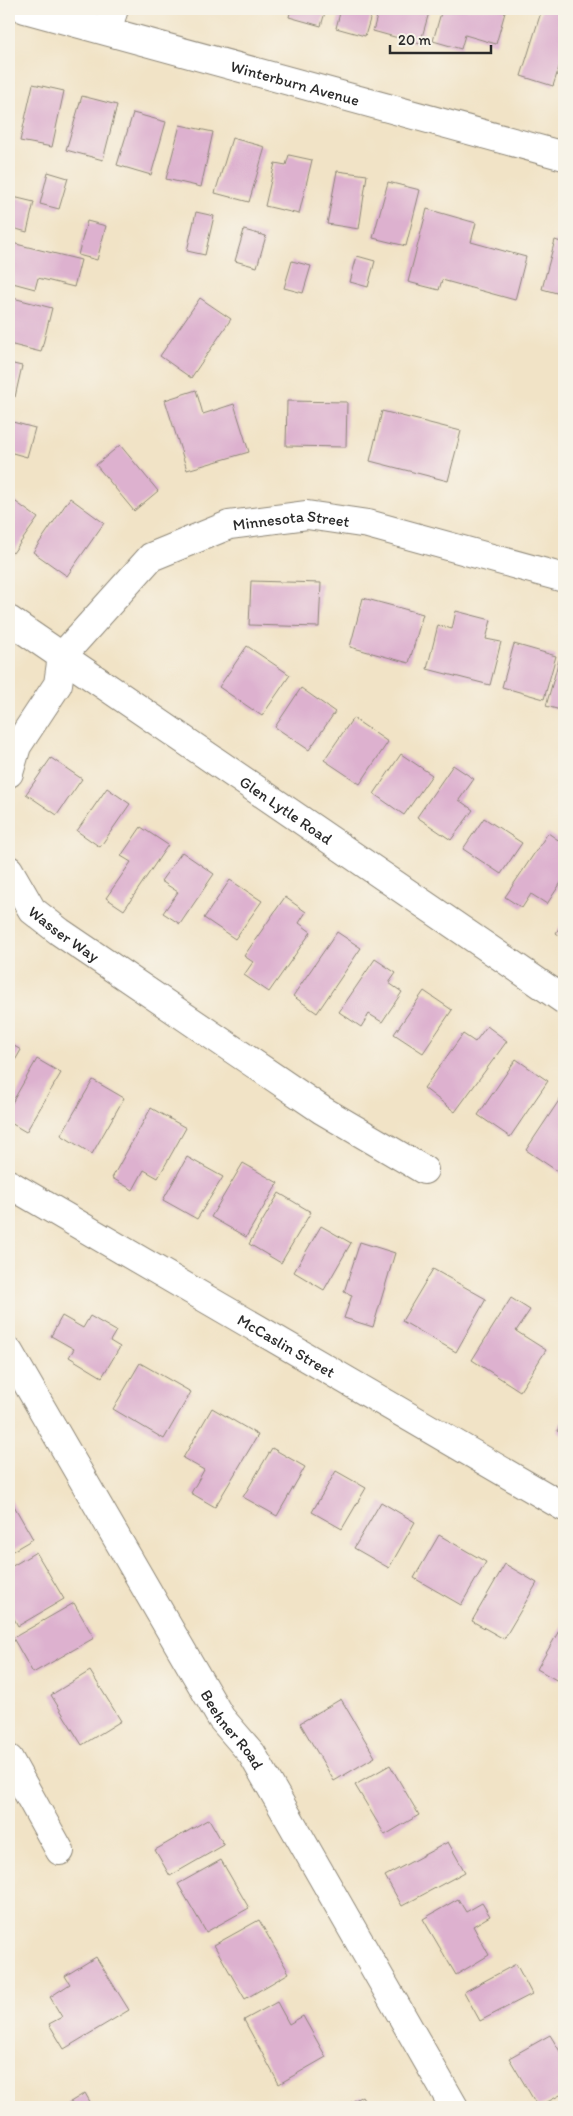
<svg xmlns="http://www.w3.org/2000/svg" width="573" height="2116" viewBox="0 0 573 2116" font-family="Itim,sans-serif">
	<rect width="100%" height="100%" fill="#f7f3e8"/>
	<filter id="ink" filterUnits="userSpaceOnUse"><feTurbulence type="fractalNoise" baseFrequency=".02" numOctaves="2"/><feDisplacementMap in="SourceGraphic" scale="10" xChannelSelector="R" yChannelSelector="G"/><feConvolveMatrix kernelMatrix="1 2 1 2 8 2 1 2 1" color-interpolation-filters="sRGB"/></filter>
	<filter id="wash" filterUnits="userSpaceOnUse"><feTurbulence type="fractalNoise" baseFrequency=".0096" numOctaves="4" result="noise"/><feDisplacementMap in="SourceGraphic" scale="20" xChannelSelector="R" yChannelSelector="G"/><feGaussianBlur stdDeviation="1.12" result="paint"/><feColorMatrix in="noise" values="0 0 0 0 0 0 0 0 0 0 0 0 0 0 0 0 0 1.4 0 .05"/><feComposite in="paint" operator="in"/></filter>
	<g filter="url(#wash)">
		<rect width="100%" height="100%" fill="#f1e3c6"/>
		<g id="blocks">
			<g fill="#ddb1cf">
				<polygon points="291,9 326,9 321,26 289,17"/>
				<polygon points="341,9 373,9 365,36 336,28"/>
				<polygon points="379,9 430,9 420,44 373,31"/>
				<polygon points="442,9 506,9 496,44 465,35 461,49 433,41"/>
				<polygon points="542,9 564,9 564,52 553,86 521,76"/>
				<polygon points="33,84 64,91 52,147 20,141"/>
				<polygon points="82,96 117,105 103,160 66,150"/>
				<polygon points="133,113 166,122 151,175 117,165"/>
				<polygon points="180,125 213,132 201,187 166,179"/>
				<polygon points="232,138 265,147 249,202 215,193"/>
				<polygon points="289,155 312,160 299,214 265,206 275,163 286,165"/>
				<polygon points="337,171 367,175 359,229 327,224"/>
				<polygon points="48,172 68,178 59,209 40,204"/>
				<polygon points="388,182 420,190 406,246 373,238"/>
				<polygon points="9,196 34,202 27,232 9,227"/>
				<polygon points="427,209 476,223 471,242 526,257 515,300 442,280 439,290 408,282"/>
				<polygon points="196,212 214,216 205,255 187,251"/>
				<polygon points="87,221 106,226 97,260 78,255"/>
				<polygon points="244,230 266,236 257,267 235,261"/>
				<polygon points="555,240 564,243 564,295 542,289"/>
				<polygon points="12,243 81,260 74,287 38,278 35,289 9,282 9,255"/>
				<polygon points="357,256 375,261 368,287 350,282"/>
				<polygon points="292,261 311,266 303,293 284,288"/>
				<polygon points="9,297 52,308 41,352 9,344"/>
				<polygon points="200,298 231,319 191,378 160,356"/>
				<polygon points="9,363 22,366 15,397 9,395"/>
				<polygon points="196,390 203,414 234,404 249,452 187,470 165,400"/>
				<polygon points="287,401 347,402 346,447 286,446"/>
				<polygon points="382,411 461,431 448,481 370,461"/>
				<polygon points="9,421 35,428 27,457 9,452"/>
				<polygon points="120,445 158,491 134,511 96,465"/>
				<polygon points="9,497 38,518 13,553 9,550"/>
				<polygon points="70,498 104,523 67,576 33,552"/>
				<polygon points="251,581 321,583 319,627 249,625"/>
				<polygon points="363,598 423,614 409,663 350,647"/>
				<polygon points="456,611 491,620 486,639 501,642 490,685 427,669 438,625 452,629"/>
				<polygon points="514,644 556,656 544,699 502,687"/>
				<polygon points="247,646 290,675 262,716 219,687"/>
				<polygon points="559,660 564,661 564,711 546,706"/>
				<polygon points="301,688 335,712 309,750 275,727"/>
				<polygon points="353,718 388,742 360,784 324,760"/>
				<polygon points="401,754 432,775 404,815 374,794"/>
				<polygon points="51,758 82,779 57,815 26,794"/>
				<polygon points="453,765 474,779 459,800 473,810 451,840 417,817"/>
				<polygon points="107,788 130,804 100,847 77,831"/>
				<polygon points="484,818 522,843 501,874 463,849"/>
				<polygon points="141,827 168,845 124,910 106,898 131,862 121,856"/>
				<polygon points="548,833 564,844 564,878 547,904 531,894 522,908 505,897"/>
				<polygon points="182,852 214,874 180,924 163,913 178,892 161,881"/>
				<polygon points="230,880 262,901 235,939 204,918"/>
				<polygon points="285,897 306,912 299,923 311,932 269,992 244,975 253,962 244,956"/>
				<polygon points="564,920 564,939 556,933"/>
				<polygon points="337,932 361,948 317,1013 293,996"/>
				<polygon points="375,959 396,973 389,983 402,992 382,1022 369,1014 361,1027 339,1012"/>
				<polygon points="424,991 452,1010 423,1053 394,1034"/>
				<polygon points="487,1026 507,1041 455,1112 424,1088 463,1034 475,1042"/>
				<polygon points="9,1043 21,1050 9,1071"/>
				<polygon points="37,1059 61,1073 26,1132 9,1122 9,1108"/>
				<polygon points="516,1059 548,1081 510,1137 478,1115"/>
				<polygon points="93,1080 124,1098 92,1154 61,1135"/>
				<polygon points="562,1096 564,1098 563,1175 526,1150"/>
				<polygon points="151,1108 186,1128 158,1178 144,1170 133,1190 112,1178"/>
				<polygon points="187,1157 223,1177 197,1219 163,1200"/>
				<polygon points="243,1163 278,1183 246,1237 211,1217"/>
				<polygon points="279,1193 311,1212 281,1263 249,1244"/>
				<polygon points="321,1226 351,1243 324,1290 294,1272"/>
				<polygon points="360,1242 395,1253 373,1327 344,1318 352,1295 344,1292"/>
				<polygon points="433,1269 486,1299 456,1352 402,1321"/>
				<polygon points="511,1298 530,1310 516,1331 546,1350 520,1391 472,1360"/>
				<polygon points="62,1316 83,1328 90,1316 116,1331 110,1341 120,1347 102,1377 69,1357 74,1349 51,1336"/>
				<polygon points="140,1363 191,1392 164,1439 113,1409"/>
				<polygon points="212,1408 258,1435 215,1507 191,1493 204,1470 183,1458"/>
				<polygon points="564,1418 564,1435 557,1431"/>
				<polygon points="272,1448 305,1467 277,1516 243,1497"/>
				<polygon points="336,1471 366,1488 342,1529 312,1512"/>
				<polygon points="9,1497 33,1539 9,1553"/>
				<polygon points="381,1502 415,1522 389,1568 354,1548"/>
				<polygon points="439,1535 486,1562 461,1605 414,1578"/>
				<polygon points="36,1552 64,1599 18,1626 9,1609 9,1568"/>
				<polygon points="505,1564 537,1583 504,1639 472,1621"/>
				<polygon points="74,1603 94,1638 33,1673 13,1638"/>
				<polygon points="564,1622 564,1670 558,1681 537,1669"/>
				<polygon points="90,1671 121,1721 82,1745 51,1695"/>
				<polygon points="341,1699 375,1757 334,1781 300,1723"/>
				<polygon points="390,1765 419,1815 385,1835 355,1785"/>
				<polygon points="209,1819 224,1845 170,1876 155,1850"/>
				<polygon points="448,1842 465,1872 402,1906 385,1876"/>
				<polygon points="221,1860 249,1908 206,1932 178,1884"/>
				<polygon points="458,1899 466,1912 482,1903 490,1916 473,1926 489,1955 456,1975 423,1919"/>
				<polygon points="259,1920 289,1973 245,1999 214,1945"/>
				<polygon points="96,1957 129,2010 64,2049 49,2024 62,2017 50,1997 70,1984 65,1976"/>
				<polygon points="516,1964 532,1994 480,2021 464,1992"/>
				<polygon points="277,2002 289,2024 303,2016 326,2057 279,2084 244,2020"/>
				<polygon points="550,2035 564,2058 564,2093 538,2107 509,2058"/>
				<polygon points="85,2093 93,2107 62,2107"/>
				<polygon points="362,2096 369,2107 343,2107"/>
			</g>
		</g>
	</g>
	<g filter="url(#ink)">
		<use href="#blocks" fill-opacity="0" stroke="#8e8778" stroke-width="1"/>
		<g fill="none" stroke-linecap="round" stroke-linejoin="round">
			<g stroke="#8e8778" stroke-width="30">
				<g id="minor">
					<path id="s1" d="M25,9L564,156"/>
					<polyline points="107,30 114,9"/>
					<path id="s2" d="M9,620L564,1000"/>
					<path id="s3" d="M9,773L17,746L58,684L62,656L151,557L229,525L307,515L368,524L564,578"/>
					<path id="s4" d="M9,870L32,910L60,932L322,1110L424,1170"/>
					<path id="s5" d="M9,1184L564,1507"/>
					<path id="s6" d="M9,1352L221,1718L252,1754L454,2107"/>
					<polyline points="9,1759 60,1851"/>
				</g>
			</g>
			<use href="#minor" stroke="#fff" stroke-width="28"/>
		</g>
	</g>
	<g text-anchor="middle" stroke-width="5" stroke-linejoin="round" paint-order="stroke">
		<g font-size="16" fill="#2b2b2b" stroke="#f7f3e8">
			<text dy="6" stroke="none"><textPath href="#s1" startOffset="280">Winterburn Avenue</textPath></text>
			<text dy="6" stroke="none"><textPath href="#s3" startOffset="411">Minnesota Street</textPath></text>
			<text dy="6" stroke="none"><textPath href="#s2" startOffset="336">Glen Lytle Road</textPath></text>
			<text dy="6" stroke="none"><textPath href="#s4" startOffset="86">Wasser Way</textPath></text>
			<text dy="6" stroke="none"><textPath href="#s5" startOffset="321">McCaslin Street</textPath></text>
			<text dy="6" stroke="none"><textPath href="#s6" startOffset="439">Beehner Road</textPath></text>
		</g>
	</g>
	<rect width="573" height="2116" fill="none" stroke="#f7f3e8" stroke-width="30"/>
	<path d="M390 45v8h101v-8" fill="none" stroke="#2b2b2b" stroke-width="2.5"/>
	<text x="398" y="45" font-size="15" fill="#2b2b2b" stroke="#f7f3e8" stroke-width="4" paint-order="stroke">20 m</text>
</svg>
